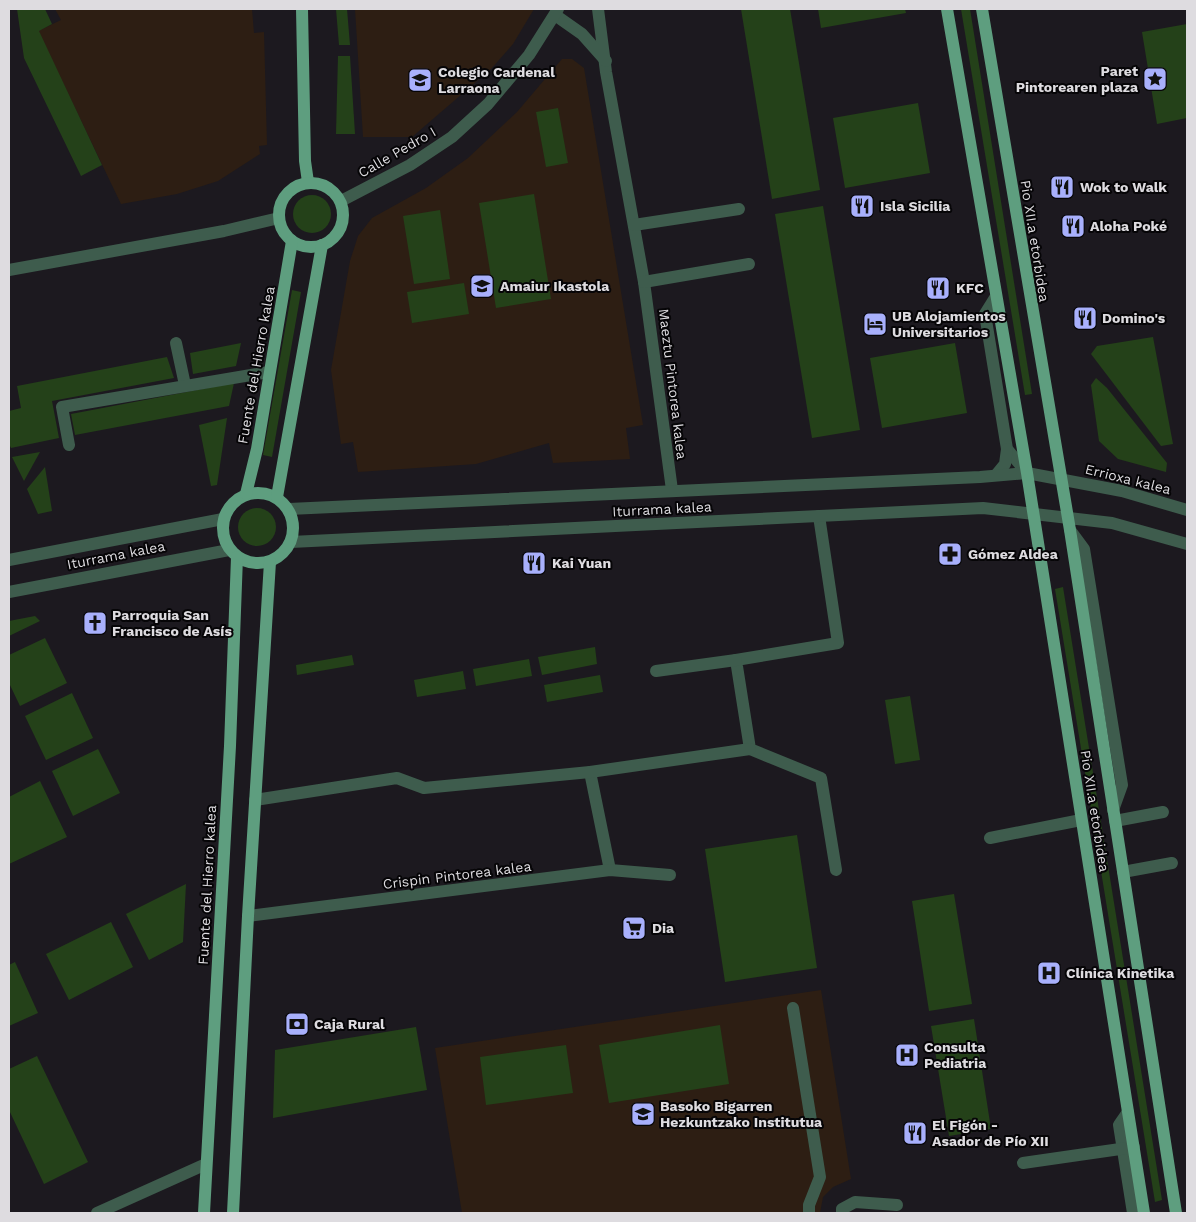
<svg xmlns="http://www.w3.org/2000/svg" width="1196" height="1222" viewBox="0 0 1196 1222" font-family="'Work Sans',sans-serif">
	<rect width="100%" height="100%" fill="#1c191f"/>
	<g fill="#2d1e13">
		<polygon points="55,9 252,9 254,33 264,32 267,145 259,146 260,154 218,181 177,194 121,204 38,31 61,20"/>
		<polygon points="355,9 534,9 513,44 491,69 412,137 363,137"/>
		<polygon points="562,59 572,59 584,68 643,425 626,428 630,459 553,463 549,443 476,464 358,472 353,442 341,444 331,370 350,261 358,236 372,218 426,188 468,158 517,112"/>
		<polygon points="821,990 851,1179 833,1187 823,1197 820,1213 462,1213 435,1048"/>
	</g>
	<g fill="#244119">
		<polygon points="17,9 45,9 52,24 39,31 102,165 81,176 24,58"/>
		<polygon points="336,9 347,9 350,45 339,45"/>
		<polygon points="741,9 790,9 820,190 772,199"/>
		<polygon points="818,9 905,9 906,13 821,28"/>
		<polygon points="961,9 970,9 1032,394 1025,395"/>
		<polygon points="1187,24 1187,118 1157,124 1142,32"/>
		<polygon points="338,56 350,56 355,134 336,134"/>
		<polygon points="918,103 930,173 845,188 833,118"/>
		<polygon points="558,108 568,163 546,167 536,112"/>
		<polygon points="534,194 551,299 496,308 479,203"/>
		<circle cx="312" cy="214" r="19"/>
		<polygon points="823,206 860,430 812,438 775,214"/>
		<polygon points="440,210 450,279 414,284 403,216"/>
		<polygon points="464,283 469,314 412,323 407,292"/>
		<polygon points="292,290 301,292 272,457 263,455"/>
		<polygon points="1153,337 1173,444 1161,446 1091,354 1097,346"/>
		<polygon points="241,343 236,366 193,374 190,353"/>
		<polygon points="955,343 967,413 882,428 870,358"/>
		<polygon points="167,357 174,378 52,401 59,438 11,448 9,444 9,411 21,408 17,386"/>
		<polygon points="1096,378 1107,388 1167,463 1166,472 1118,459 1099,441 1091,385"/>
		<polygon points="234,383 229,406 75,435 71,414"/>
		<polygon points="227,418 217,485 211,486 199,425"/>
		<polygon points="40,452 24,481 12,457"/>
		<polygon points="45,467 52,511 38,514 27,489"/>
		<circle cx="257" cy="527" r="19"/>
		<polygon points="1063,587 1162,1200 1155,1202 1055,589"/>
		<polygon points="35,616 40,621 9,636 9,621"/>
		<polygon points="45,638 67,683 20,706 9,683 9,655"/>
		<polygon points="595,647 597,664 542,675 538,657"/>
		<polygon points="352,655 354,665 297,675 296,665"/>
		<polygon points="529,659 532,676 476,686 473,669"/>
		<polygon points="463,671 466,689 417,697 414,680"/>
		<polygon points="600,675 603,692 547,702 544,685"/>
		<polygon points="72,693 93,738 46,760 25,716"/>
		<polygon points="910,696 920,760 895,764 885,700"/>
		<polygon points="98,749 120,793 73,816 52,771"/>
		<polygon points="40,781 67,837 9,864 9,797"/>
		<polygon points="797,835 817,968 725,982 705,849"/>
		<polygon points="186,884 183,942 149,960 126,914"/>
		<polygon points="954,894 972,1004 929,1011 912,901"/>
		<polygon points="111,922 133,967 69,1000 46,954"/>
		<polygon points="15,962 38,1013 9,1026 9,965"/>
		<polygon points="974,1019 991,1129 949,1136 931,1026"/>
		<polygon points="720,1025 729,1084 609,1103 599,1045"/>
		<polygon points="416,1027 427,1090 273,1118 275,1050"/>
		<polygon points="566,1045 573,1093 486,1105 480,1057"/>
		<polygon points="37,1056 88,1162 44,1184 9,1110 9,1069"/>
	</g>
	<g fill="none" stroke-linecap="round" stroke-linejoin="round">
		<g stroke="#3e5c4d" stroke-width="12">
			<polyline points="598,9 606,72 644,282 672,490"/>
			<polyline points="555,15 582,34 606,61"/>
			<polyline points="341,201 410,165 452,137 488,104 529,55 558,9"/>
			<polyline points="634,225 739,209"/>
			<polyline points="9,270 224,231 279,218"/>
			<polyline points="644,282 749,264"/>
			<polyline points="995,298 985,314 1007,449 1027,473"/>
			<polyline points="176,343 185,385"/>
			<polyline points="69,445 62,407 269,372"/>
			<polyline points="996,475 1005,464 1007,449"/>
			<polyline points="289,509 980,477 1027,473 1122,491 1187,510"/>
			<polyline points="819,516 838,643 736,660 750,749 821,778 836,870"/>
			<polyline points="1070,530 1084,549 1122,785 1113,810"/>
			<polyline points="291,542 983,508 1112,523 1187,544"/>
			<polyline points="9,560 223,519"/>
			<polyline points="9,592 229,550"/>
			<polyline points="656,671 736,660"/>
			<polyline points="590,772 610,870"/>
			<polyline points="255,800 397,778 424,788 590,772 750,749"/>
			<polyline points="1115,821 1163,812"/>
			<polyline points="990,838 1081,820"/>
			<polyline points="1123,872 1172,863"/>
			<polyline points="248,916 610,870 670,875"/>
			<polyline points="793,1008 820,1177 809,1205 809,1213"/>
			<polyline points="1128,1112 1119,1125 1133,1213"/>
			<polyline points="1023,1163 1134,1147"/>
			<polyline points="97,1213 206,1164"/>
			<polyline points="842,1213 842,1209 855,1202 897,1205"/>
		</g>
		<g stroke="#5e9e7f" stroke-width="12">
			<polyline points="302,9 305,161 308,182"/>
			<polyline points="947,9 1027,473 1144,1213"/>
			<polyline points="982,9 1070,530 1176,1213"/>
			<circle cx="311" cy="215" r="32"/>
			<circle cx="258" cy="528" r="35"/>
			<polyline points="246,494 257,449 292,241"/>
			<polyline points="277,497 322,245"/>
			<polyline points="204,1213 230,746 237,557"/>
			<polyline points="233,1213 248,916 270,562"/>
		</g>
	</g>
	<defs>
		<g id="sight-square" transform="scale(1.25)"><rect x="-9" y="-9" width="18" height="18" rx="4" fill="#a8b0fc" stroke="#060507"/><path d="M0-6L1.8-2.2L6-1.7L2.9 1.2L3.7 5.4L0 3.3L-3.7 5.4L-2.9 1.2L-6-1.7L-1.8-2.2Z" fill="#111"/></g>
		<g id="school-square" transform="scale(1.25)"><rect x="-9" y="-9" width="18" height="18" rx="4" fill="#a8b0fc" stroke="#060507"/><path d="M0-5L7-2L0 1L-7-2ZM-4 1L0 2.5L4 1V4Q0 6-4 4Z" fill="#111"/></g>
		<g id="restaurant-square" transform="scale(1.25)"><rect x="-9" y="-9" width="18" height="18" rx="4" fill="#a8b0fc" stroke="#060507"/><path d="M-5-6h1v4h1v-4h1v4h1v-4h1v5L-1.5 .5V6h-2V.5L-5-1ZM5-6V6H3V1.5H1.5Q1.5-4 5-6Z" fill="#111"/></g>
		<g id="hotel-square" transform="scale(1.25)"><rect x="-9" y="-9" width="18" height="18" rx="4" fill="#a8b0fc" stroke="#060507"/><path d="M-6-4.5h1.5V1H6V5H4.5V3h-9V5H-6ZM-4 0a1.8 1.8 0 1 1 3.6 0ZM.5 0V-2.5h3Q6-2.5 6 0Z" fill="#111"/></g>
		<g id="pharmacy-square" transform="scale(1.25)"><rect x="-9" y="-9" width="18" height="18" rx="4" fill="#a8b0fc" stroke="#060507"/><path d="M-2-6h4v4h4v4h-4v4h-4v-4h-4v-4h4Z" fill="#111"/></g>
		<g id="church-square" transform="scale(1.25)"><rect x="-9" y="-9" width="18" height="18" rx="4" fill="#a8b0fc" stroke="#060507"/><path d="M-1.2-6h2.4v3.5h3.3v2.4h-3.3V6h-2.4V-.1h-3.3v-2.4h3.3Z" fill="#111"/></g>
		<g id="supermarket-square" transform="scale(1.25)"><rect x="-9" y="-9" width="18" height="18" rx="4" fill="#a8b0fc" stroke="#060507"/><path d="M-6-5.5h2.5l.6 2H6L4.5 2H-2.5L-4.4-4H-6ZM-1.5 3.2a1.3 1.3 0 1 0 .1 0ZM3 3.2a1.3 1.3 0 1 0 .1 0Z" fill="#111"/></g>
		<g id="hospital-square" transform="scale(1.25)"><rect x="-9" y="-9" width="18" height="18" rx="4" fill="#a8b0fc" stroke="#060507"/><path d="M-5-5h3v3.5h4V-5h3V5h-3V1.5h-4V5h-3Z" fill="#111"/></g>
		<g id="bank-square" transform="scale(1.25)"><rect x="-9" y="-9" width="18" height="18" rx="4" fill="#a8b0fc" stroke="#060507"/><path d="M-6-4H6V4H-6ZM0-2.3a2.3 2.3 0 1 0 0 4.6a2.3 2.3 0 1 0 0-4.6Z" fill="#111"/></g>
	</defs>
	<g fill-rule="evenodd">
		<use href="#sight-square" x="1155" y="79"/>
		<use href="#school-square" x="420" y="80"/>
		<use href="#restaurant-square" x="1062" y="187"/>
		<use href="#restaurant-square" x="862" y="206"/>
		<use href="#restaurant-square" x="1073" y="226"/>
		<use href="#school-square" x="482" y="286"/>
		<use href="#restaurant-square" x="938" y="288"/>
		<use href="#restaurant-square" x="1085" y="318"/>
		<use href="#hotel-square" x="875" y="324"/>
		<use href="#pharmacy-square" x="950" y="554"/>
		<use href="#restaurant-square" x="534" y="563"/>
		<use href="#church-square" x="95" y="623"/>
		<use href="#supermarket-square" x="634" y="928"/>
		<use href="#hospital-square" x="1049" y="973"/>
		<use href="#bank-square" x="297" y="1024"/>
		<use href="#hospital-square" x="907" y="1055"/>
		<use href="#school-square" x="643" y="1114"/>
		<use href="#restaurant-square" x="915" y="1133"/>
	</g>
	<g text-anchor="middle" stroke-width="4" stroke-linejoin="round" paint-order="stroke">
		<g font-size="14" font-weight="bold" fill="#dedce0" stroke="#060507" text-anchor="start">
			<text x="1138" y="76" text-anchor="end">Paret<tspan x="1138" dy="16">Pintorearen plaza</tspan></text>
			<text x="438" y="77">Colegio Cardenal<tspan x="438" dy="16">Larraona</tspan></text>
			<text x="1080" y="192">Wok to Walk</text>
			<text x="880" y="211">Isla Sicilia</text>
			<text x="1090" y="231">Aloha Poké</text>
			<text x="500" y="291">Amaiur Ikastola</text>
			<text x="956" y="293">KFC</text>
			<text x="892" y="321">UB Alojamientos<tspan x="892" dy="16">Universitarios</tspan></text>
			<text x="1102" y="323">Domino's</text>
			<text x="968" y="559">Gómez Aldea</text>
			<text x="552" y="568">Kai Yuan</text>
			<text x="112" y="620">Parroquia San<tspan x="112" dy="16">Francisco de Asís</tspan></text>
			<text x="652" y="933">Dia</text>
			<text x="1066" y="978">Clínica Kinetika</text>
			<text x="314" y="1029">Caja Rural</text>
			<text x="924" y="1052">Consulta<tspan x="924" dy="16">Pediatria</tspan></text>
			<text x="660" y="1111">Basoko Bigarren<tspan x="660" dy="16">Hezkuntzako Institutua</tspan></text>
			<text x="932" y="1130">El Figón -<tspan x="932" dy="16">Asador de Pío XII</tspan></text>
		</g>
		<g font-size="14" fill="#dedce0" stroke="#060507">
			<text transform="translate(397 152) rotate(-30)" y="5">Calle Pedro I</text>
			<text transform="translate(1035 241) rotate(81)" y="5">Pio XII.a etorbidea</text>
			<text transform="translate(256 365) rotate(-80)" y="5">Fuente del Hierro kalea</text>
			<text transform="translate(673 384) rotate(83)" y="5">Maeztu Pintorea kalea</text>
			<text transform="translate(1128 479) rotate(14)" y="5">Errioxa kalea</text>
			<text transform="translate(662 509) rotate(-3)" y="5">Iturrama kalea</text>
			<text transform="translate(116 555) rotate(-11)" y="5">Iturrama kalea</text>
			<text transform="translate(1095 811) rotate(81)" y="5">Pio XII.a etorbidea</text>
			<text transform="translate(457 875) rotate(-7)" y="5">Crispin Pintorea kalea</text>
			<text transform="translate(207 885) rotate(-87)" y="5">Fuente del Hierro kalea</text>
		</g>
	</g>
	<rect width="1196" height="1222" fill="none" stroke="#dedce0" stroke-width="20"/>
</svg>
